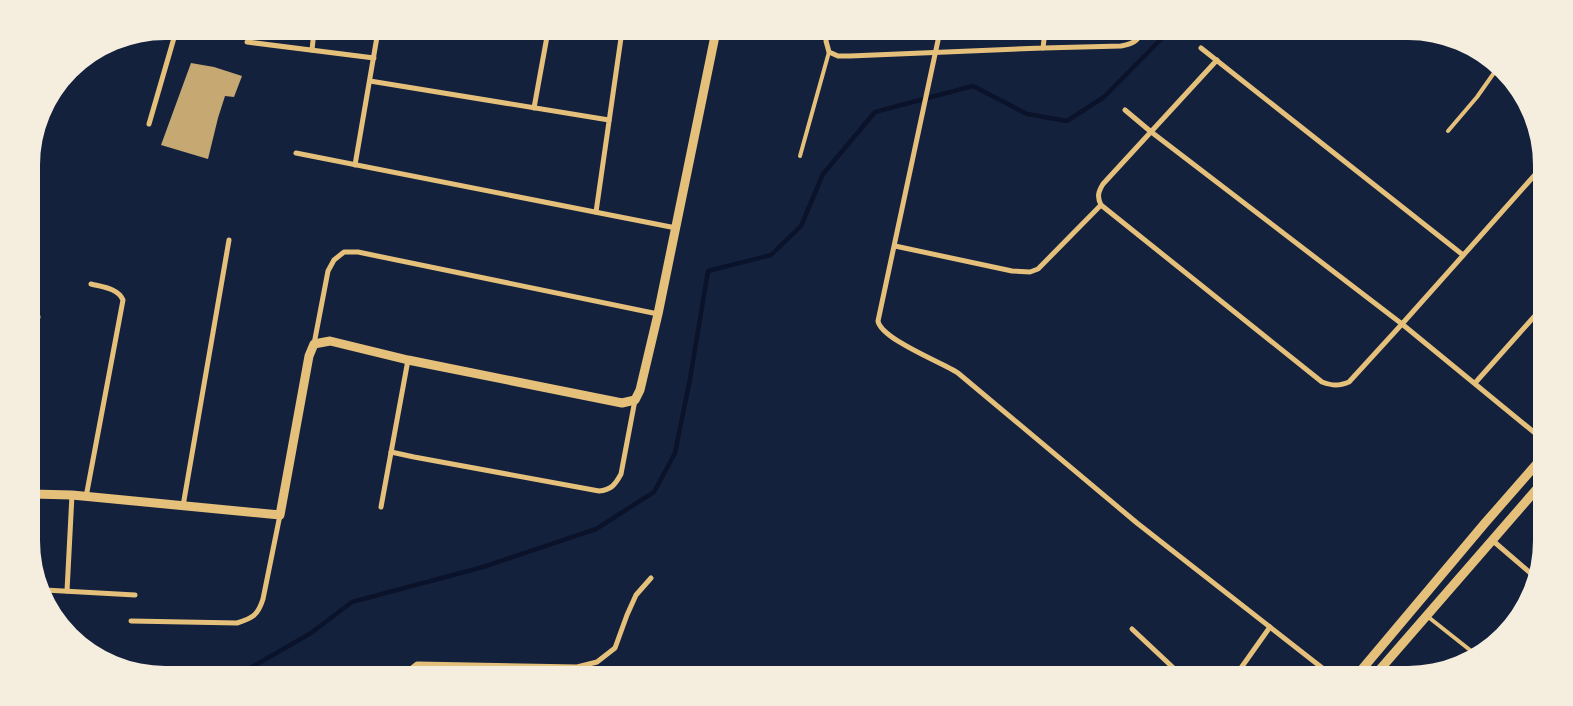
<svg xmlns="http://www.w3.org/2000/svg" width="1573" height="706" viewBox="0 0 1573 706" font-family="Arial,sans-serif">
	<rect width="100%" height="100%" fill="#14213d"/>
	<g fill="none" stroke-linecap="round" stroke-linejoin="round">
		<polyline stroke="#0b132b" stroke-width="4.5" points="238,675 311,633 352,602 483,567 596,529 654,492 675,453 690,379 708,271 771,255 801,226 823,174 875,112 973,86 1027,114 1067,121 1104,97 1169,31"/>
	</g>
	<polygon fill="#c6a872" points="191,63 214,67 242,76 234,97 225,96 218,118 208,159 161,145"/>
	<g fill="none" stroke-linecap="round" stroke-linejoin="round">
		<g stroke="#e5c07b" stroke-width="4">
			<polyline points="1448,131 1477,97 1496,70"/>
			<polyline points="800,156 829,52"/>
			<polyline points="1427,616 1475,654"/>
		</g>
		<g stroke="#e5c07b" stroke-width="5">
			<polyline points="828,31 826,41 829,52 838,56 850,56 1043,48 1045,31"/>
			<path d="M940,31L878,321C881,339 941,362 958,373L1137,523L1330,674"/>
			<polyline points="247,42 374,58"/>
			<path d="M1043,48L1121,46C1132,44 1137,42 1143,31"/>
			<polyline points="1201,48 1463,255"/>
			<polyline points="312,50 314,31"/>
			<polyline points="370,81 609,120"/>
			<polyline points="534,108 548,31"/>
			<path d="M1125,110L1150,131L1402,324L1349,382C1339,386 1333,386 1322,382L1101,205C1097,197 1098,192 1103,184L1217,60"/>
			<polyline points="149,124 176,31"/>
			<polyline points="296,153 676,228"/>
			<polyline points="355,165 378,31"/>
			<polyline points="1541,168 1402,324 1541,438"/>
			<polyline points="596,212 622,31"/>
			<polyline points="895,246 1012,271 1030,272 1038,269 1101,205"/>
			<polyline points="32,339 38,317"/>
			<polyline points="314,344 328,271 334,260 344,252 358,252 658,314"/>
			<polyline points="1475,383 1541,309"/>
			<path d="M391,452L414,457L599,491C611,490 615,485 621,474L635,400"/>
			<path d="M86,497L123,300C118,288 102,287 91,284"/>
			<polyline points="183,506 229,240"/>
			<polyline points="381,507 408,360"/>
			<polyline points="1492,540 1535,577"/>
			<polyline points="45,590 135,595"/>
			<polyline points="67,591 72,495"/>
			<path d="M131,621L237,623C253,618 258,615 263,599L280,515"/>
			<polyline points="1132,629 1181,675"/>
			<polyline points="403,675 417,664 577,667 597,662 615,648 627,615 636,595 651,578"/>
			<polyline points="1236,675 1270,627"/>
		</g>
		<g stroke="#e5c07b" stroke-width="9">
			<polyline points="32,494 72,495 280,515 309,356 314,344 330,341 408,360 622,403 635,400 640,390 658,314 716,31"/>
			<polyline points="1358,674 1485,523 1541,459"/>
			<polyline points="1376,674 1542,483"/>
		</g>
	</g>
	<path d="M0 0H1573V706H0ZM165 40H1408A125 125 0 0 1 1533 165V541A125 125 0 0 1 1408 666H165A125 125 0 0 1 40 541V165A125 125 0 0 1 165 40Z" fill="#f5edde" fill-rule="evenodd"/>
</svg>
